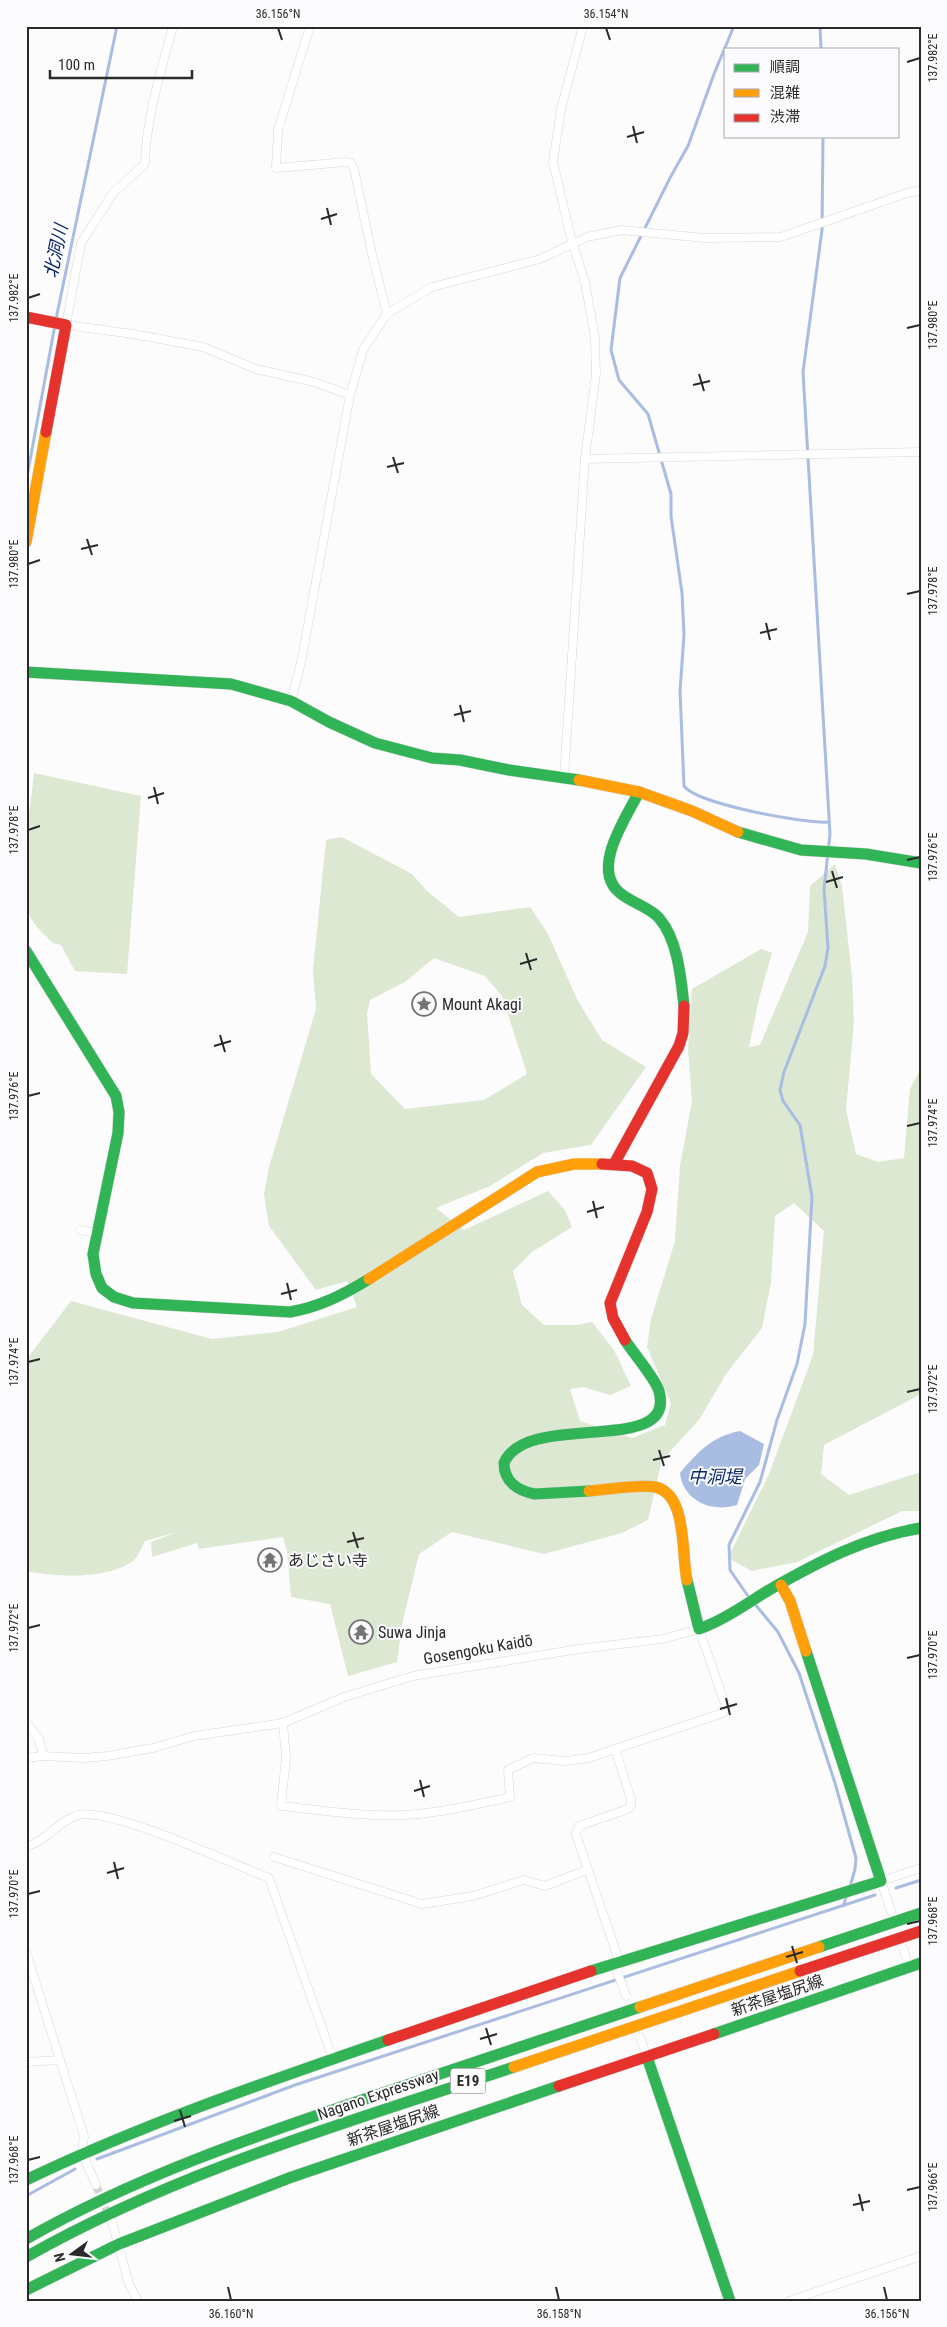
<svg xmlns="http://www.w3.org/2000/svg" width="947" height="2327" viewBox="0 0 947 2327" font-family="'Roboto Condensed','Noto Sans JP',sans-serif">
	<rect width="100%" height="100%" fill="#fcfcfc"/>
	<g fill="#dce8d2" fill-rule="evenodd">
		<path d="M34,773L141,796L127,974L75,971L61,945L53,943C46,936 37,928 32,920C16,891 31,807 34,773Z"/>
		<path d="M342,837L412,874L427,891L459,917L530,907L547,932L578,1001L602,1040L646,1067L591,1145L543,1153L490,1186L436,1208L464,1230L548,1191L565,1210L572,1227L532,1252L513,1271L522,1305L544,1325H578L592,1322L614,1350L631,1386L610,1395L583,1387L570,1389L580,1421L632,1438L665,1425L671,1403L647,1347L651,1319L675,1241L680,1166L692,1101L688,1050L692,989L761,949L772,953L759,999L749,1047L760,1045L808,932L810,886L835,864L842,886L852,977L854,1023L846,1110L856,1154L878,1162L904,1158L910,1089L921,1068V1394L824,1445L821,1474L849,1495L921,1472V1511H902L797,1562L752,1571L728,1558L769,1474L813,1355L824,1231L794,1203L775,1216L771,1283L762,1328L726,1374L699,1420L662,1460L648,1520L622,1533L544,1554L452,1532L419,1554L403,1620L397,1662L348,1676L330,1604L291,1597L287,1551L283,1537L199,1549L197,1543L152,1557L151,1542L177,1532L145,1541C142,1547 138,1557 133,1561C106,1580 57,1577 26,1571V1360L71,1301L212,1339L278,1332L357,1307L347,1281L316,1290L269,1226L264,1194L269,1167L316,1009L313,970L326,840ZM434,958L485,976L502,996L527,1074L484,1100L405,1109L371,1074L367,1013L370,1000L405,982Z"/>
	</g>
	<path fill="#a9bde3" d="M740,1431L764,1444L759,1465L745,1479L737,1505C712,1513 683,1501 680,1473C698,1452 712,1436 740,1431Z"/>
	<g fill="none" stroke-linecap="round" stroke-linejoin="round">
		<g stroke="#a9bde3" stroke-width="3">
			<path d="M734,26L714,74L688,146L671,176L620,278L611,350L619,380L648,414L671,494V516L682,593L684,635L680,691L684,786C697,804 805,824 829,822"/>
			<polyline points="820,26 821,49"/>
			<polyline points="56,319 117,26"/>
			<polyline points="26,482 55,325"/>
			<polyline points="750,1599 730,1570 729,1545 760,1482 777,1420 797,1364 805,1324 812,1197 800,1125 783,1101 780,1090 784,1072 825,966 828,948 824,889 830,834 803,372 822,230 823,136"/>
			<polyline points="754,1603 778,1632 799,1673 835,1783 856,1858 855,1869 850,1887"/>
			<polyline points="896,1888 921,1880"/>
			<polyline points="843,1906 847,1895"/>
			<polyline points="97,2159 295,2085 875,1895"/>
			<polyline points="26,2196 75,2169"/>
		</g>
		<polyline stroke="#d2d2d2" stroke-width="8" stroke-dasharray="8 4" stroke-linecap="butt" points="96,2185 109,2216"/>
		<g stroke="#d7d7d7" stroke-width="9">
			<g id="street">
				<path d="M173,26C161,71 146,118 145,164L113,193L81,243L66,325L133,334L203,347L256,369L314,382L350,395"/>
				<polyline points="310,26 278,130 276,168 346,162 351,163 354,169 372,254 387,314"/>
				<polyline points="585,459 921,452"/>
				<polyline points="291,701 301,663 350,395 363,350 387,314 432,287 540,259 587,237 621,230 705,238 781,237 907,193 921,190"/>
				<polyline points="564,777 585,459 596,374 595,338 585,282 572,242 553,162 561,109 583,26"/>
				<polyline points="80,1230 96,1233"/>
				<polyline points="26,1722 39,1739 43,1756"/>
				<path d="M283,1723L286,1758L281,1806C321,1810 363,1817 404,1815C440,1813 475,1805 510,1797L508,1770L533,1758L565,1761L589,1758L615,1749"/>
				<polyline points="26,1758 43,1756 84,1758 107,1756 153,1748 194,1736 283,1723 344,1697 413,1676 579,1649 663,1639 699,1629 726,1707 723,1713 615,1749 631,1799 631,1805 628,1809 579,1826 576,1834 619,1961"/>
				<path d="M26,1847C33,1844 40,1841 46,1836C56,1828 65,1819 78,1815C111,1807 233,1864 269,1878L333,2059"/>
				<polyline points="274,1857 422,1904 473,1896 524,1880 545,1886 586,1870"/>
				<polyline points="891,1911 881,1881 921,1868"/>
				<polyline points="903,1948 909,1967"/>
				<polyline points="26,1952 84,2136 82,2153 96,2185"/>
				<polyline points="614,1963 626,1996"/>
				<polyline points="640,2037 647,2057"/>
				<polyline points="26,2062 60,2060"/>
				<polyline points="112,2222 129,2284 138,2301"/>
				<polyline points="789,2301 921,2256"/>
			</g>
		</g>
		<g stroke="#d7d7d7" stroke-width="12">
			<g id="fast">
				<polyline points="26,672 231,684 291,701 329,722 375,743 432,758 460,760 509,770 579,780"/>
				<path d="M639,792C626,818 590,869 620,893C632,903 649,907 659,918C678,940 681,978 684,1006"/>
				<polyline points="738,832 801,850 866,854 921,863"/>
				<path d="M26,951L116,1096L119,1112L118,1133L93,1254L96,1274L102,1288L114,1297L133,1303L290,1312C319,1307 343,1295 369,1279"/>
				<path d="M589,1491L535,1494C518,1491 504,1482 504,1463C527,1409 677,1458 659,1391C655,1378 633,1353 625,1340"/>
				<path d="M687,1580L699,1629C724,1620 746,1604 769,1590C818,1562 865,1537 921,1528"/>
				<polyline points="819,1947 921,1913"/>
				<polyline points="591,1971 881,1881 806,1651"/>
				<polyline points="714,2034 921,1963"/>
				<polyline points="647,2057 730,2301"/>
				<path d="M26,2180C143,2124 266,2082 388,2040"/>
				<path d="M26,2239C135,2177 252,2137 371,2097C461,2067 550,2037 640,2007"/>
				<path d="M26,2257C179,2170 349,2122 514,2067"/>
				<polyline points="26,2290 119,2244 289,2178 559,2086"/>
			</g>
		</g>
		<g stroke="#d7d7d7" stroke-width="12">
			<g id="slow">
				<polyline points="26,542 46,432"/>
				<polyline points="579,780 639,792 692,811 738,832"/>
				<polyline points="369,1279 537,1172 574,1164 602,1164"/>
				<path d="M589,1491C606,1490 639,1484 655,1487C688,1494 681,1554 687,1580"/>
				<polyline points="781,1585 790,1601 806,1651"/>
				<polyline points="640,2007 819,1947"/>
				<polyline points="514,2067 800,1971"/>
			</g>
		</g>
		<g stroke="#d7d7d7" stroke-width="12">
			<g id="jam">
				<polyline points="26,317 66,325 46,432"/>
				<polyline points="602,1164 632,1166 647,1173 652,1189 647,1212 610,1303 613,1318 625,1340"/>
				<polyline points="614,1164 679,1046 683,1033 684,1006"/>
				<polyline points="800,1971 921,1931"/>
				<polyline points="388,2040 591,1971"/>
				<polyline points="559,2086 714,2034"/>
			</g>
		</g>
		<use href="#street" stroke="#fff" stroke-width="8"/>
		<use href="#fast" stroke="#30b455" stroke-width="11"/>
		<use href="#slow" stroke="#ff9f0a" stroke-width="11"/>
		<use href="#jam" stroke="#e5322d" stroke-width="11"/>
	</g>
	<path fill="none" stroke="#2a2a2b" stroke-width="2" d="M278,28L282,40M606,28L610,40M907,62L920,58M633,126L637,143M627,137L644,132M327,208L331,225M321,219L337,214M28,298L40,294M907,328L920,325M699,374L704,391M693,385L710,381M393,457L398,473M387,467L404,463M87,539L92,555M81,549L98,545M28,564L40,560M907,594L920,591M766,623L770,640M760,633L777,629M460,705L464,722M454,715L471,711M154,787L158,804M148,798L164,793M28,830L40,826M907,860L920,857M832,871L837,888M826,882L843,877M526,953L531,970M520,964L537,959M220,1035L225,1052M214,1046L231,1041M28,1096L40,1093M907,1126L920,1123M593,1201L597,1218M587,1212L604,1207M287,1283L291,1300M281,1294L297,1290M28,1362L40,1359M907,1392L920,1389M659,1450L664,1466M653,1460L670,1456M353,1532L358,1548M347,1542L364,1538M28,1628L40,1625M907,1658L920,1655M726,1698L730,1715M720,1709L737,1704M420,1780L424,1797M414,1791L430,1786M114,1862L118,1879M107,1873L124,1868M28,1894L40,1891M907,1924L920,1921M792,1946L797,1963M786,1957L803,1952M486,2028L491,2045M480,2039L497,2034M180,2110L185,2127M174,2121L191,2116M28,2160L40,2157M907,2190L920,2187M859,2194L863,2211M853,2205L870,2201M228,2287L231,2300M556,2287L559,2300M884,2287L887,2300"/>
	<defs>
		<g id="sight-ring" transform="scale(1.25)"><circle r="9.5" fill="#fbfbfd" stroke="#747474" stroke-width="1.5"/><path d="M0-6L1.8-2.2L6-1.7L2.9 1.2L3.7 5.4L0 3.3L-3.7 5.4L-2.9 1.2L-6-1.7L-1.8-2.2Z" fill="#747474"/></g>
		<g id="temple-ring" transform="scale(1.25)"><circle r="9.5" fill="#fbfbfd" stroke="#747474" stroke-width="1.5"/><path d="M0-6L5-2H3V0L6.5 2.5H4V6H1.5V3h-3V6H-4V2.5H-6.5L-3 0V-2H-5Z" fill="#747474"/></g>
	</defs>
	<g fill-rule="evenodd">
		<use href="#sight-ring" x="424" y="1004"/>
		<use href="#temple-ring" x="270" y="1560"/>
		<use href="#temple-ring" x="361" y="1632"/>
	</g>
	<g text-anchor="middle" stroke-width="4" stroke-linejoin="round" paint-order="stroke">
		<rect fill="#fbfbfd" stroke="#69696a" stroke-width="1" x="450.5" y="2068.5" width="35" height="25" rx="4"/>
		<g font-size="15" font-weight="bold" fill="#2a2a2b">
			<text x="468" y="2086">E19</text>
		</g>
		<g font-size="16" fill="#2a2a2b" stroke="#fbfbfd" text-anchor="start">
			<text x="442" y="1010">Mount Akagi</text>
			<text x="288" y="1566">あじさい寺</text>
			<text x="378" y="1638">Suwa Jinja</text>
		</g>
		<g font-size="16" fill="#2a2a2b" stroke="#fbfbfd">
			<text transform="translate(478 1649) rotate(-10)" y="6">Gosengoku Kaidō</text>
			<text transform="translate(777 1995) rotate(-19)" y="6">新茶屋塩尻線</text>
			<text transform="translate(378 2094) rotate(-19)" y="6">Nagano Expressway</text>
			<text transform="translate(393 2125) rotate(-19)" y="6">新茶屋塩尻線</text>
		</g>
		<g font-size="18" font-style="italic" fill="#0a2766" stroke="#fbfbfd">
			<text transform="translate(56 251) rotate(-78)" y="6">北洞川</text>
			<text x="715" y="1483">中洞堤</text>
		</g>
	</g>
	<rect width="947" height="2327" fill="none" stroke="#fbfbfd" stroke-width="55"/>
	<rect x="724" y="48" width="175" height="90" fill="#fbfbfd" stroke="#a7a7a9"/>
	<rect x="734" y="64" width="25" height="8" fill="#30b455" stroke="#a7a7a9"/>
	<text x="770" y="72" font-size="15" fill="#2a2a2b">順調</text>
	<rect x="734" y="89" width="25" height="8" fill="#ff9f0a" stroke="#a7a7a9"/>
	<text x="770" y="98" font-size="15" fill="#2a2a2b">混雑</text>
	<rect x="734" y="114" width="25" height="8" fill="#e5322d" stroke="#a7a7a9"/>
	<text x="770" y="122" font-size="15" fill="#2a2a2b">渋滞</text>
	<g transform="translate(72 2254) rotate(255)" stroke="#fbfbfd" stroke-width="4" paint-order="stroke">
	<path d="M0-4L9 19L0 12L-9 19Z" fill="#2a2a2b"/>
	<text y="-8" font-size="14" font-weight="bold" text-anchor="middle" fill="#2a2a2b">N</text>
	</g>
	<path d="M50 70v8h142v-8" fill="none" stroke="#2a2a2b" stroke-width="2.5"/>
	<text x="58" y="70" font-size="15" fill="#2a2a2b" stroke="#fbfbfd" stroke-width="4" paint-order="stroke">100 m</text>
	<rect x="28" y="28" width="892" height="2272" fill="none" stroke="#2a2a2b" stroke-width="2"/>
	<g font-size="12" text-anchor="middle" fill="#2a2a2b">
		<text x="278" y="18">36.156°N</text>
		<text x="606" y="18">36.154°N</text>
		<text transform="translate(933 58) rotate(-90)" y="4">137.982°E</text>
		<text transform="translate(14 298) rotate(-90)" y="4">137.982°E</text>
		<text transform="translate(933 325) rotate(-90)" y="4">137.980°E</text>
		<text transform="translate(14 564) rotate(-90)" y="4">137.980°E</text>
		<text transform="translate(933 591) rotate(-90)" y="4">137.978°E</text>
		<text transform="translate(14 830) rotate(-90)" y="4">137.978°E</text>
		<text transform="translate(933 857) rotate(-90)" y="4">137.976°E</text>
		<text transform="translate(14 1096) rotate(-90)" y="4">137.976°E</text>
		<text transform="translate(933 1123) rotate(-90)" y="4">137.974°E</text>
		<text transform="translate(14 1362) rotate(-90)" y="4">137.974°E</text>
		<text transform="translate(933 1389) rotate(-90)" y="4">137.972°E</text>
		<text transform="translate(14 1628) rotate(-90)" y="4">137.972°E</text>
		<text transform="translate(933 1655) rotate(-90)" y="4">137.970°E</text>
		<text transform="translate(14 1894) rotate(-90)" y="4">137.970°E</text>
		<text transform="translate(933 1921) rotate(-90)" y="4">137.968°E</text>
		<text transform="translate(14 2160) rotate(-90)" y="4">137.968°E</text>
		<text transform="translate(933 2187) rotate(-90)" y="4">137.966°E</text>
		<text x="231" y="2318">36.160°N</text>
		<text x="559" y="2318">36.158°N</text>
		<text x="887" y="2318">36.156°N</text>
	</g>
</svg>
